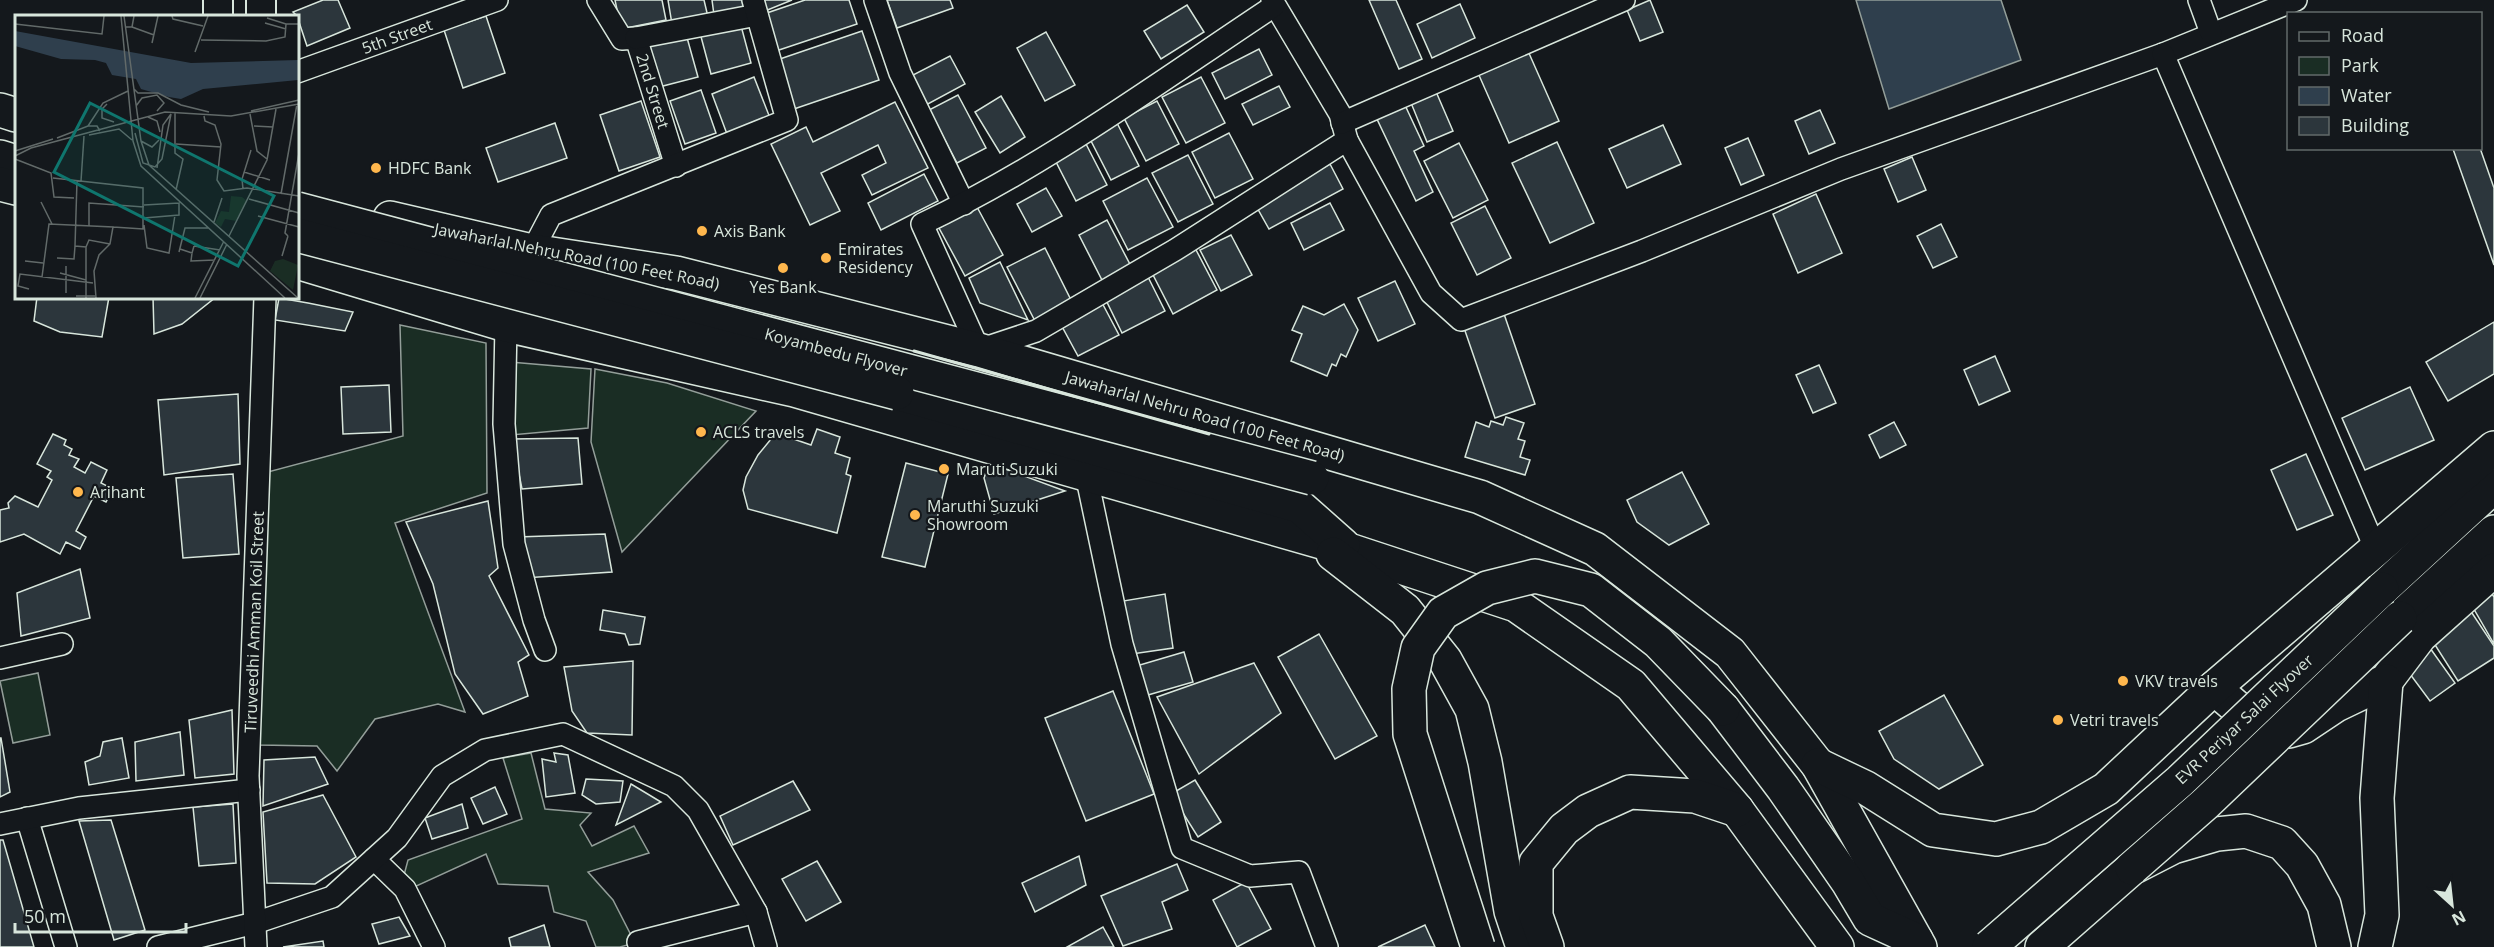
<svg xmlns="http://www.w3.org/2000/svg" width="2494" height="947" viewBox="0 0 2494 947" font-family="'Open Sans',sans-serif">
	<rect width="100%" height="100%" fill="#14181c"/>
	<g fill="#1a2d24" stroke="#939e99" stroke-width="1.5">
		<polygon points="400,325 486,343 487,493 395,523 465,712 438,704 375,719 337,771 317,746 259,745 264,473 403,436"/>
		<polygon points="510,362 591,369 588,428 511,435"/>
		<polygon points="595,369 667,383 756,411 622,552 591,442"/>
		<polygon points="38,673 50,735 13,743 0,681"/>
		<polygon points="531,753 545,809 591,813 580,825 592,846 634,826 649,853 588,872 613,900 635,943 620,947 596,947 586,921 554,912 548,886 498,884 486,854 399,894 408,860 522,819 503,758"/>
	</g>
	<polygon fill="#2f3f4d" stroke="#939e99" stroke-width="1.5" points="1856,0 2001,0 2021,60 1889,109"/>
	<g fill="#2c363c" stroke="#d8e6dc" stroke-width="1.5">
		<polygon points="323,0 338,0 350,28 307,46 297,16 293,12"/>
		<polygon points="615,0 662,0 666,20 621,29"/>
		<polygon points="668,0 704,0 708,17 672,24"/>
		<polygon points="712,0 742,0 744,10 714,15"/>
		<polygon points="760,0 792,0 765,11"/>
		<polygon points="805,0 849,0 857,24 773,52 761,15"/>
		<polygon points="887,0 950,0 953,8 897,28"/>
		<polygon points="1369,0 1396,0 1422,59 1399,69"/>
		<polygon points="1650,0 1663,32 1640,41 1627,10"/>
		<polygon points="1460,4 1475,38 1432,58 1417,24"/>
		<polygon points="1187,5 1204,32 1161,59 1144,31"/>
		<polygon points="486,16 505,73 463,88 444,30"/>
		<polygon points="740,22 751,63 711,74 700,33"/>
		<polygon points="862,31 879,80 791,110 774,61"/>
		<polygon points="1046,32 1075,85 1045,101 1017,48"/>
		<polygon points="686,34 698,77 659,87 648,45"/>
		<polygon points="1259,49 1272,75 1225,99 1212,73"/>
		<polygon points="1528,51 1559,121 1509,143 1478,73"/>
		<polygon points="950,56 965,84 926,105 911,76"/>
		<polygon points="754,77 770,118 727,134 712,94"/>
		<polygon points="1201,77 1225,123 1186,143 1162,97"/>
		<polygon points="1279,86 1290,107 1253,125 1242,104"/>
		<polygon points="1434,87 1453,131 1427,142 1409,98"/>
		<polygon points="701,90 716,133 685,144 670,101"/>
		<polygon points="958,95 986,148 957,163 929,110"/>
		<polygon points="1001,96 1025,137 1000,153 975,112"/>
		<polygon points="641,101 660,157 619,171 600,115"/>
		<polygon points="1157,101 1179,144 1146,161 1124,118"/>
		<polygon points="895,102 928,168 872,195 862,175 886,163 878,145 821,173 840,211 810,225 771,144 806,127 813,142"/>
		<polygon points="1404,103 1424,146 1414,151 1433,192 1416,201 1376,117"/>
		<polygon points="1820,110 1835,143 1809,154 1795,121"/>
		<polygon points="555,123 567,158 498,182 486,148"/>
		<polygon points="1117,123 1139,166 1111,180 1089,137"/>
		<polygon points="1663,125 1681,164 1627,188 1609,149"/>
		<polygon points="1229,133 1253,179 1215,198 1192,152"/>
		<polygon points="1748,138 1764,175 1741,185 1725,148"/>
		<polygon points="1085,142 1107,185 1076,201 1054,158"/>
		<polygon points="1557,142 1594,223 1550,243 1512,163"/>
		<polygon points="1459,143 1488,200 1453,218 1424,161"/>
		<polygon points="2480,148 2494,188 2494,265 2453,149"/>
		<polygon points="1188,155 1213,204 1178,222 1152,173"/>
		<polygon points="1912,157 1926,190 1898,202 1884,169"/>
		<polygon points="1330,164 1343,189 1269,229 1255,204"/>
		<polygon points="924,174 938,201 881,230 868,203"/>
		<polygon points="1147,178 1173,227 1128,250 1103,201"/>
		<polygon points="1046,188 1062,216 1032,232 1017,204"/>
		<polygon points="1816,194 1842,253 1798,273 1773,214"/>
		<polygon points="1330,203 1344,230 1304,250 1291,223"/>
		<polygon points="1485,206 1511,258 1477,275 1451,223"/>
		<polygon points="977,207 1003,255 965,276 939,228"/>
		<polygon points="1107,220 1134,272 1105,286 1079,235"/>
		<polygon points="1941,224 1957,257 1933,268 1917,236"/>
		<polygon points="1231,235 1252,275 1221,291 1200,250"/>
		<polygon points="1194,246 1217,290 1173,314 1150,269"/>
		<polygon points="1045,248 1072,302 1035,321 1007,267"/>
		<polygon points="1000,262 1028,320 980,303 969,278"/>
		<polygon points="1147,275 1165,311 1122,333 1104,296"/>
		<polygon points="1395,281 1415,324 1378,341 1358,298"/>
		<polygon points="37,297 109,297 102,337 60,332 34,321"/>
		<polygon points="153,297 216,297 182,324 154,334"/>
		<polygon points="279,298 308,303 353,312 345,331 275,320"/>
		<polygon points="1100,299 1119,335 1078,356 1059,321"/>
		<polygon points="1344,304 1358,330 1346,357 1341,354 1336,366 1332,364 1327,376 1291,361 1302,334 1292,330 1303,306 1324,315"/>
		<polygon points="1503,311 1535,404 1495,418 1463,325"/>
		<polygon points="2494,322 2494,374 2448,401 2426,362"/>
		<polygon points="1995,356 2010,391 1979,405 1964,370"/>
		<polygon points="1819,365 1836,403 1813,413 1796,375"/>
		<polygon points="389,385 391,432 343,434 341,387"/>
		<polygon points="2410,387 2434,440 2365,470 2342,418"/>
		<polygon points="238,394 240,464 164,475 158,400"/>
		<polygon points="1506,417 1524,423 1518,439 1525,441 1520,457 1530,460 1525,475 1465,457 1476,422 1489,427 1491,421 1503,425"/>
		<polygon points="1894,422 1906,445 1880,458 1869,435"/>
		<polygon points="817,429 840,437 835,453 850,458 846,474 851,476 837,533 748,509 743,490 746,477 758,455 776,433 811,445"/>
		<polygon points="53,434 66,440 64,445 72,449 69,455 79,459 74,467 85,473 91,462 107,470 101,483 113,489 106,502 94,496 76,531 86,537 80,549 66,542 60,554 24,534 0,542 0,510 9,508 8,503 15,496 38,507 52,480 47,477 51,471 37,464"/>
		<polygon points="578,438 582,484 522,489 512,439"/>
		<polygon points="2306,454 2333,515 2297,530 2271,470"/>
		<polygon points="906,463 948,474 925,567 882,557"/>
		<polygon points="989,463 1065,491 994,514 984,478"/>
		<polygon points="1682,472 1709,524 1669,545 1637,522 1627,500"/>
		<polygon points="233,474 239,554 183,558 176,478"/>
		<polygon points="488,501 498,568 489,576 529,655 518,662 528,696 483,714 455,674 433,584 406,522"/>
		<polygon points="605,534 612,572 524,578 517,537"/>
		<polygon points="80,569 90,618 21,636 17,593"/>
		<polygon points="2491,592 2494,597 2494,644 2471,604"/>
		<polygon points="1165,594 1173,648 1125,655 1117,602"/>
		<polygon points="603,610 645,617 640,644 629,645 625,634 600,630"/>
		<polygon points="2470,610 2494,646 2494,658 2458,681 2430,637"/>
		<polygon points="1319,634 1377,736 1335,759 1278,657"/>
		<polygon points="2430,648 2455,683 2430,701 2404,666"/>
		<polygon points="1184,652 1193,682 1141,697 1133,667"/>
		<polygon points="633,661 632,735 587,733 572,711 564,667"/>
		<polygon points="1254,663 1281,713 1199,774 1157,697"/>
		<polygon points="1113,691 1154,794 1086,821 1045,718"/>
		<polygon points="1944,695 1983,765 1939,789 1894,759 1879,731"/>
		<polygon points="232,710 234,774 195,778 189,720"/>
		<polygon points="180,732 184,775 136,781 135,742"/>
		<polygon points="1,738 10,792 0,797 0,738"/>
		<polygon points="122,738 129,778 89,785 85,762 100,756 103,742"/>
		<polygon points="554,753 568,755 575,793 546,797 542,759 556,762"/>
		<polygon points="315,757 328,784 263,806 264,760"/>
		<polygon points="586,779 623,781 620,802 596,804 582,795"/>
		<polygon points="1195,780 1221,822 1198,837 1171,794"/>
		<polygon points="793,781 810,810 733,845 720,816"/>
		<polygon points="631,784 661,802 616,825"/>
		<polygon points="495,787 507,814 483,824 471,798"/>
		<polygon points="323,795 356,857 315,884 267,883 263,812"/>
		<polygon points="233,804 236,863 199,866 193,807"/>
		<polygon points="462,804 468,828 432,839 425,818"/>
		<polygon points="111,820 145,930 114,940 79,821"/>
		<polygon points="0,840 3,840 34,947 0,947"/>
		<polygon points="1079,856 1086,885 1035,912 1022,883"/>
		<polygon points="817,861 841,902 806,921 782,879"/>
		<polygon points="1177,864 1188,890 1162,902 1172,929 1123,946 1101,896"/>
		<polygon points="1246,882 1271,929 1237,947 1213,900"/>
		<polygon points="399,917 410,936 379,944 372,924"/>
		<polygon points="544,925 550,947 511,947 509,938"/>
		<polygon points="1425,925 1435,947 1378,947"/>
		<polygon points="1103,927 1114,947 1067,947"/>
		<polygon points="323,941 324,947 283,947"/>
	</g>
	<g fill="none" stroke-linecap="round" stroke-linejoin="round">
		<g stroke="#d8e6dc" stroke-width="24">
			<g id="minor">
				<polyline points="598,0 622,39 636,38 676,166"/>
				<polyline points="875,0 900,73 964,204"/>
				<polyline points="1272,0 1340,114 1347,140 1431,293 1461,320 1642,251 1841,169 2163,54 2296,0"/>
				<polyline points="2199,0 2211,33"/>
				<path d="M1274,6C1159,82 1047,165 922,224L979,350L1036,331L1175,250L1347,140"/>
				<polyline points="636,38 757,15"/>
				<polyline points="2163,54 2376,550"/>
				<polyline points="297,72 497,0"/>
				<polyline points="1342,123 1624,0"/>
				<polyline points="532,251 551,215 787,120 753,0"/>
				<polyline points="506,325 504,424 514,544 534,620 545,650"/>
				<polyline points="1086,474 1122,644 1182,848 1250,876 1299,872 1327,947"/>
				<polyline points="0,658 62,644"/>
				<polyline points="27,818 66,947"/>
				<polyline points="0,824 79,808 249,790"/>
				<polyline points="374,859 405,889 434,947"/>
				<polyline points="638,942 756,912"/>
				<polyline points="158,947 255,923 332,897 397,838 442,776 485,750 563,734 674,786 698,810 756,912 766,947"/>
				<polyline points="256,947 248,776 265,297"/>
			</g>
		</g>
		<g stroke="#d8e6dc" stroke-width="32">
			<g id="secondary">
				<polyline points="218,0 218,16"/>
				<polyline points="261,0 261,16"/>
			</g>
		</g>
		<g stroke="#d8e6dc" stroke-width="36">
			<g id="primary">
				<polyline points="0,110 16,115"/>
				<polyline points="0,157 16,162"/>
				<polyline points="0,184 16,188"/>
				<polyline points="390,218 532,251 676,273 979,350 1480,497 1595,549 1730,653 1818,765 1920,947"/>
				<polyline points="297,262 506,325 794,390 1349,550 1516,605 1631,685 1737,810 1837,947"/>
				<polyline points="897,393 1299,506 1343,545"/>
				<polyline points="1333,554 1405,610 1445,660 1472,709 1485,762 1511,911 1523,947"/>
				<polyline points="2382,589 2494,486"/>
				<polyline points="2400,618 2494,532"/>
				<polyline points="2214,688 2256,724 2289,731 2303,727 2336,705 2386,681 2420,636 2494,570"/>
				<polyline points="1723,709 1783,788 1848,882 1870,919 1916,940"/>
				<polyline points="1818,765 1866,788 1933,830 1996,839 2041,827 2106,789 2214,688 2494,448"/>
				<polyline points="1547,947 1536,916 1536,863 1564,829 1588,811 1630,792 1695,796 1737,810"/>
				<polyline points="2042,947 2132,868 2173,847 2217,834 2246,831 2282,843 2302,865 2324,905 2334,947"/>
				<polyline points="2375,947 2382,915 2377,798 2386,681"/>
			</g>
		</g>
		<use href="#minor" stroke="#14181c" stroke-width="21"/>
		<use href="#secondary" stroke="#14181c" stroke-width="28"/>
		<use href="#primary" stroke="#14181c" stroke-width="33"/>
		<g stroke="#d8e6dc" stroke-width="36" stroke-linecap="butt">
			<g id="primary-bridge">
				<polyline points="297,209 1312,478"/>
				<polyline points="297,235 897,393"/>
				<polyline points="2132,868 2205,804 2400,618"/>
				<polyline points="1478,947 1410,734 1409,689 1418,648 1443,613 1487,588 1535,576 1591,590 1658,642 1723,709"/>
				<polyline points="1989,947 2180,781 2382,589"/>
			</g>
		</g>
		<use href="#primary-bridge" stroke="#14181c" stroke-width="33"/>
		<polyline stroke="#d8e6dc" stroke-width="3" points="914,351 1209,434"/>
	</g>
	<g fill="#ffb74d" stroke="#14181c" stroke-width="2">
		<circle cx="376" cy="168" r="6"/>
		<circle cx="702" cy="231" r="6"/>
		<circle cx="826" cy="258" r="6"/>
		<circle cx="783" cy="268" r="6"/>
		<circle cx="701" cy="432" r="6"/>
		<circle cx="944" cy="469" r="6"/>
		<circle cx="78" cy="492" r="6"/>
		<circle cx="915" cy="515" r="6"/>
		<circle cx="2123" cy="681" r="6"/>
		<circle cx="2058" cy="720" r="6"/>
	</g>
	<g text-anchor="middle" stroke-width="4.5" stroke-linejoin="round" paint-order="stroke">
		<g font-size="16" fill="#d8e6dc" stroke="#14181c">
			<text transform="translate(397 36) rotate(-20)" y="6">5th Street</text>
			<text transform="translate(653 91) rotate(73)" y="6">2nd Street</text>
			<text transform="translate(577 256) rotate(11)" y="6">Jawaharlal Nehru Road (100 Feet Road)</text>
			<text transform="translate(836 352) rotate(15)" y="6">Koyambedu Flyover</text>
			<text transform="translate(1205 416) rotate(16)" y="6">Jawaharlal Nehru Road (100 Feet Road)</text>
			<text transform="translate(254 622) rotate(-88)" y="6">Tiruveedhi Amman Koil Street</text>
			<text transform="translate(2244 719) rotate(-43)" y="6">EVR Periyar Salai Flyover</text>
		</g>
		<g font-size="16" fill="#d8e6dc" stroke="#14181c" text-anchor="start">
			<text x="388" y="174">HDFC Bank</text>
			<text x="714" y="237">Axis Bank</text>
			<text x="838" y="255">Emirates<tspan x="838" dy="18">Residency</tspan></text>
			<text x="783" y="293" text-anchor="middle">Yes Bank</text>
			<text x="713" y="438">ACLS travels</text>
			<text x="956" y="475">Maruti Suzuki</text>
			<text x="90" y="498">Arihant</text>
			<text x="927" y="512">Maruthi Suzuki<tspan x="927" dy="18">Showroom</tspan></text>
			<text x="2135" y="687">VKV travels</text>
			<text x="2070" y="726">Vetri travels</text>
		</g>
	</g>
	<g transform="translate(15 15)">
		<rect width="284" height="284" fill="#14181c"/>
		<path d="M216,181L227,182L232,186L221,206L210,204L206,212L200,208L206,196L214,197ZM268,244L283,250L278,275L255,256L260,246Z" fill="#1a2d24"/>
		<path d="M0,16L176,48L283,45V65L188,74L166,84L154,82L126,74L121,64L97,60L91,48L80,45L46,44L0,31Z" fill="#2f3f4d"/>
		<path fill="none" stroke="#626a69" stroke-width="1.5" d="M106,1L118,126L126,151L270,283M109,1L126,126L134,150L283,283M157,1L158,4L188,11M252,3L271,9M250,8L271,14M0,9L87,19L89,1M110,12H117L119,1M117,12L139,20M186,25L251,26L270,22L271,9H284M137,28L143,1M180,37L193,1M119,74L123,78H143L166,90L194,97M92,89L87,94V103L99,107M121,91L127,83L142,80L149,88L142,96M236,96L284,85M160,98V138L168,144L161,175M235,99L242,136L252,144M189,101L190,106L200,110L206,129L202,165L209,176L232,173L284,181M133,102L142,106L145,117M73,111L88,88L113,76M239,111L258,112M120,118L128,148L140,152L147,144L156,99M74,120L104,114L117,125M42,123L73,111H82L85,116M126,126L137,132L144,125M161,129L206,132M0,136L38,124M0,141L16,133L150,97L216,101L284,89M0,144L36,158L39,182L59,183M142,153L148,110L156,99M229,157L255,165M38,163L128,173V214L98,212M62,166L60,231L71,232L74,225L95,229M66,166L69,121M228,174L227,164L236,135M266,179L282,89M234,184L284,198M26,187L37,209M129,190L164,188V200L129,203M243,201L284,212M199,207L207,183M129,210L132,233L154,238L160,200M74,211V188L129,192M214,221L252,145L261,94M273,221L270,218L284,138M179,231L205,235M165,234L177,238L179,231M164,237L170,213H193M177,238L176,246L200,245M267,241L273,221M42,243L59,244L60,231M10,246L28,248M51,251V278M45,258L71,265M27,262L34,209L98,212L95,229L84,240L79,256L81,283M14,274L3,271L5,259L78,268M61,281H80M71,283V232M180,283L209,226M185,283L212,229"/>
		<path fill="#0f766e" fill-opacity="0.15" stroke="#0f766e" stroke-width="3" d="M75,88L259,181L223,251L39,157Z"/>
		<rect width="284" height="284" fill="none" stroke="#d8e6dc" stroke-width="3"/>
	</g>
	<rect x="2287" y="12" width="195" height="138" fill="#14181c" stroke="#626a69" stroke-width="1.5"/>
	<rect x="2299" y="32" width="30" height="9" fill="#14181c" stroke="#626a69" stroke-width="1.5"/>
	<text x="2341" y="42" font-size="18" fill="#d8e6dc">Road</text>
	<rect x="2299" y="57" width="30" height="18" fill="#1a2d24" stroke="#626a69" stroke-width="1.5"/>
	<text x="2341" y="72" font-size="18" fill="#d8e6dc">Park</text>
	<rect x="2299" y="87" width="30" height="18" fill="#2f3f4d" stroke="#626a69" stroke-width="1.5"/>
	<text x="2341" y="102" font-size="18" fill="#d8e6dc">Water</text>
	<rect x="2299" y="117" width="30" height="18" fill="#2c363c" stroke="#626a69" stroke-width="1.5"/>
	<text x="2341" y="132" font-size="18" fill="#d8e6dc">Building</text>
	<g transform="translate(2452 905) rotate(153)" stroke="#14181c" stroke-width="4.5" paint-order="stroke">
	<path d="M0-4.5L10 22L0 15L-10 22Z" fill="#d8e6dc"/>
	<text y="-9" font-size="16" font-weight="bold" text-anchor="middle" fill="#d8e6dc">N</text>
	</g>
	<path d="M15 923v9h171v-9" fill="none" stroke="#d8e6dc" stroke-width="3"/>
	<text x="24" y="923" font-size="18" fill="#d8e6dc" stroke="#14181c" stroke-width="4.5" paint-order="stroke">50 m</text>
</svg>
